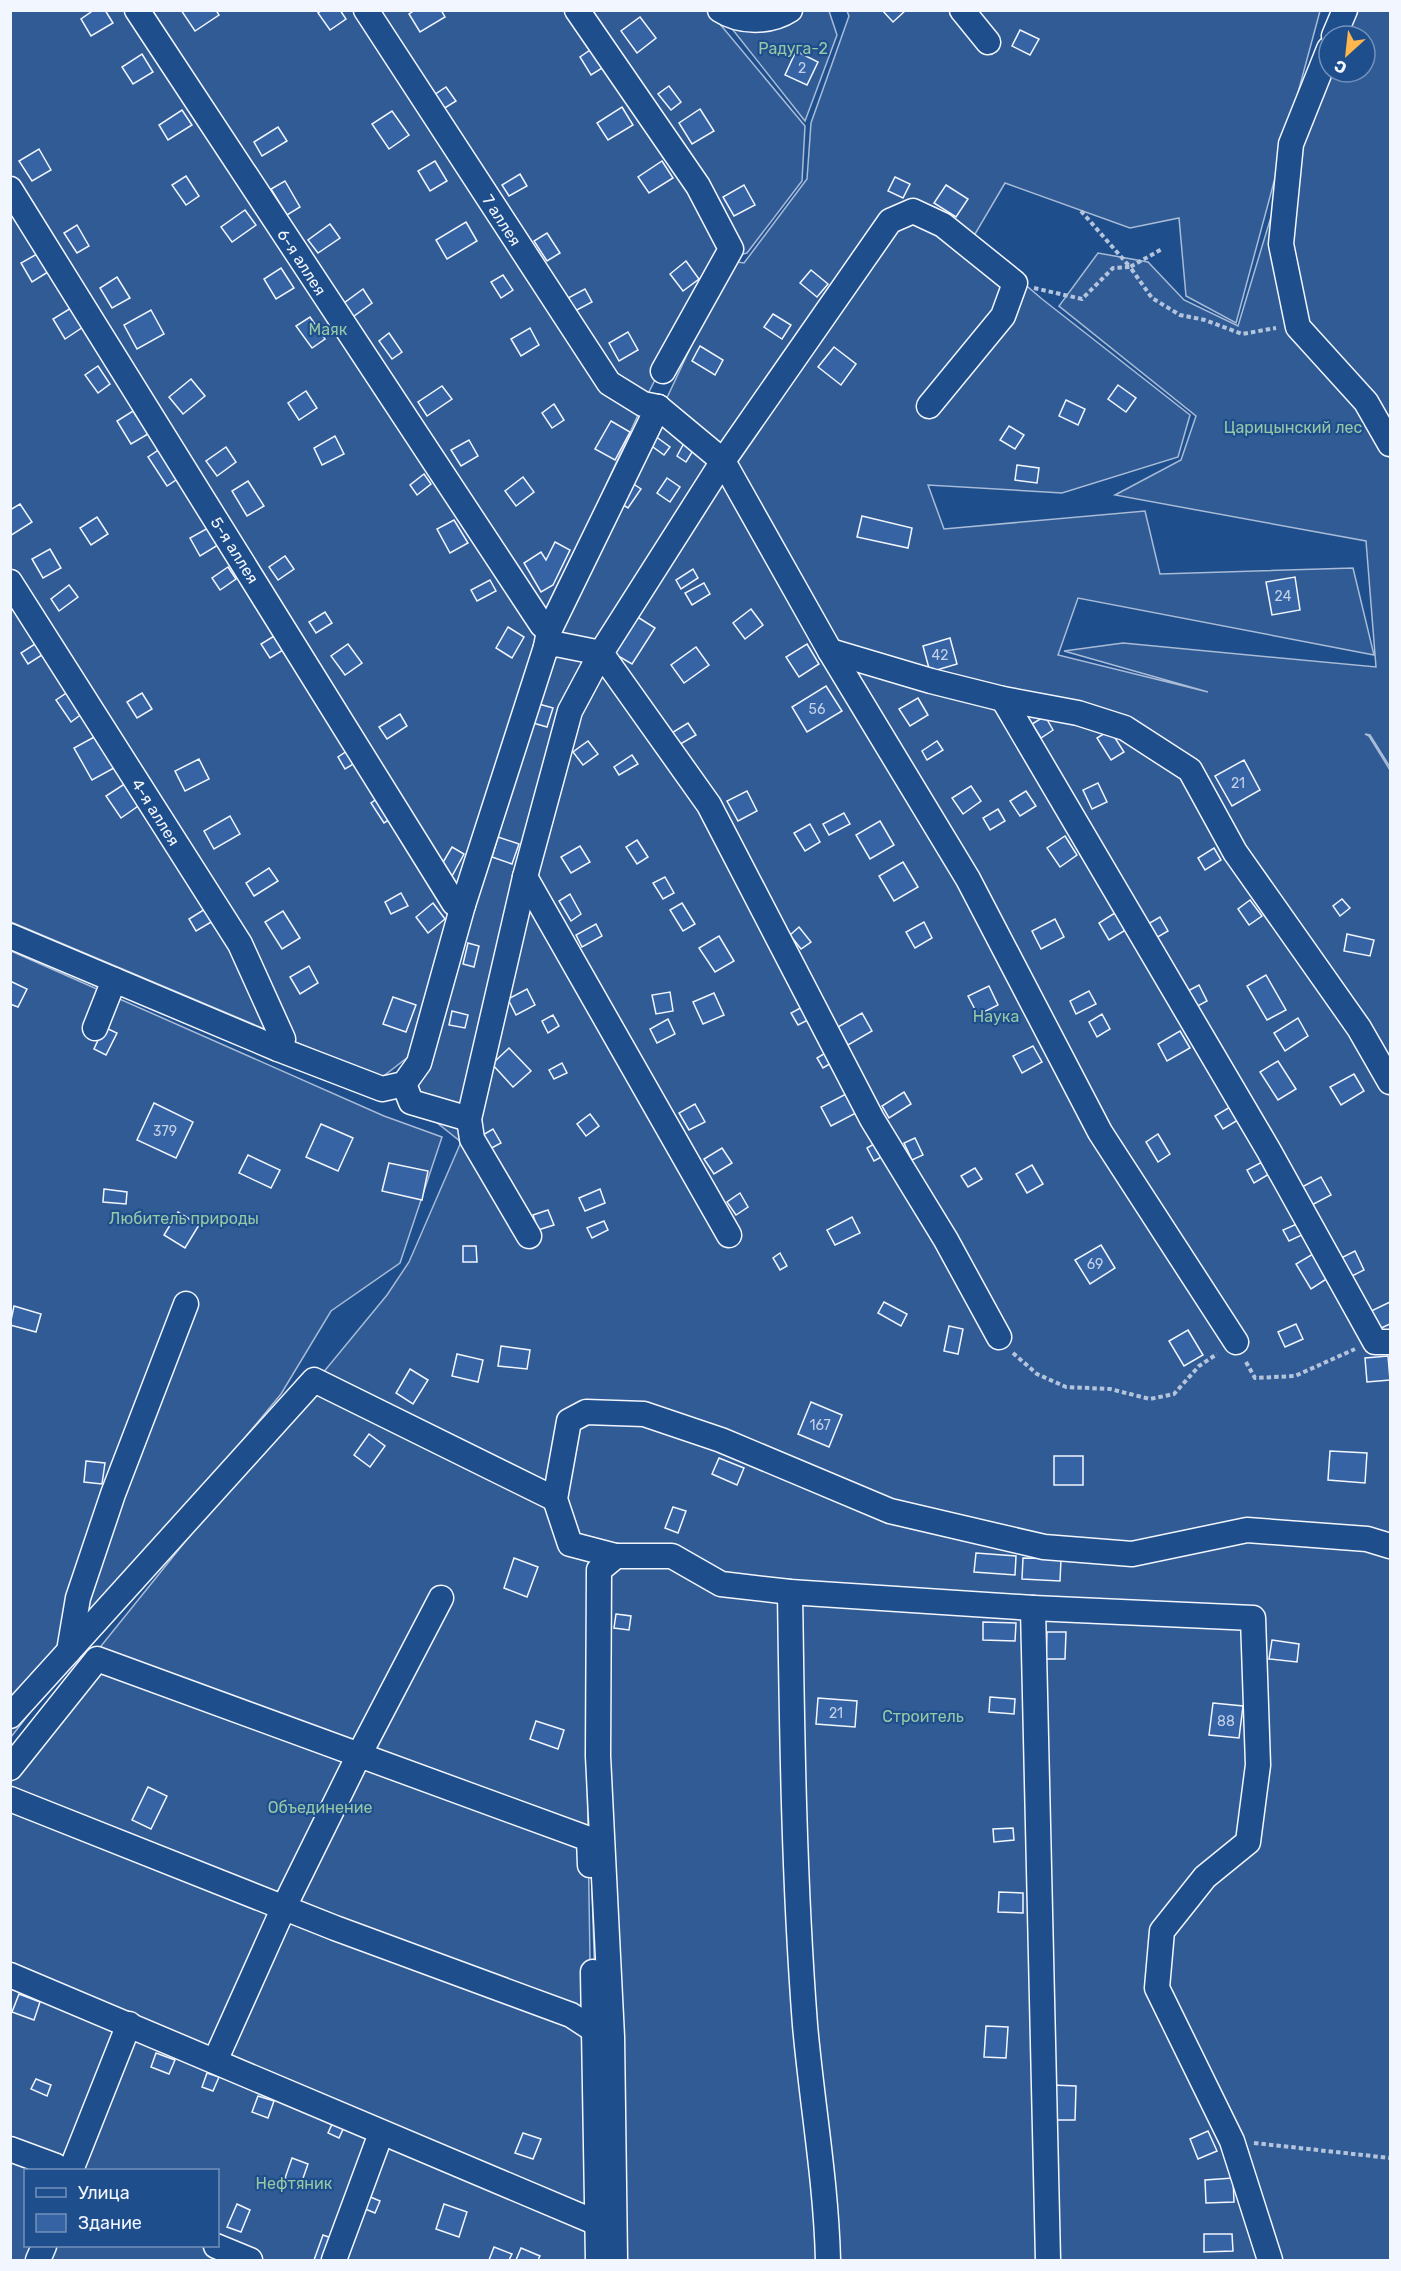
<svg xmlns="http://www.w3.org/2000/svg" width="1401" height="2271" viewBox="0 0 1401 2271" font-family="Rubik,sans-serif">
	<rect width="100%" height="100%" fill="#1f4e8c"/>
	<g fill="#305b95" stroke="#a8bbd7" stroke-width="1.5">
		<polygon points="11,11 709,11 805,126 802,181 747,253 714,261 643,404 542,625 408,1057 381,1078 11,922"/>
		<polygon points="718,11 829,11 837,35 805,121"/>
		<polygon points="847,11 1320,11 1236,323 1186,296 1179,218 1130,228 1005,183 972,239 1042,299 1190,415 1178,457 1062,493 928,485 944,529 1145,511 1160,574 1353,568 1374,655 1078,598 1058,655 1208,692 1064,651 1123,643 1376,667 1366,541 1115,495 1181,460 1196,416 1059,306 1098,253 1148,262 1184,300 1238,326 1293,144 1329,72 1365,72 1365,36 1330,36 1339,11 1390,11 1390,767 1370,735 1365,734 1369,736 1390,770 1390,2260 604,2260 586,1705 594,2214 131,2013 70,2170 26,2170 26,2246 40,2246 35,2260 11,2260 10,1759 238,1476 387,1295 409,1262 461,1142 411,1102 543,677 556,658 556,644 665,402 731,261 744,263 807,179 811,123 849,16"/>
		<polygon points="11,951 384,1116 442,1137 400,1263 331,1311 281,1394 223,1464 11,1737"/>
		<polygon points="130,2031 592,2229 593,2260 47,2260 52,2246 218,2246 218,2170 79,2170"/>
	</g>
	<g fill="#3563a3" stroke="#f2f6ff" stroke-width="1.5">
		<polygon points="94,10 105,10 113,23 91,36 81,19"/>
		<polygon points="181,10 216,10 219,15 195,31"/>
		<polygon points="322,10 340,10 346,19 330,30 318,13"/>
		<polygon points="415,10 441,10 445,17 420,32 409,14"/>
		<polygon points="882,10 906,10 893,22"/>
		<polygon points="640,17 656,38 637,53 621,31"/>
		<polygon points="1020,30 1039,39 1030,55 1012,46"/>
		<polygon points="596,46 607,65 591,75 580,57"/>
		<polygon points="796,51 818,62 807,85 785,75"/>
		<polygon points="142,54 153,72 133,84 122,67"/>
		<polygon points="669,86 681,102 671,110 658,94"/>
		<polygon points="446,87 456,101 440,111 431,97"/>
		<polygon points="622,107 633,125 608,140 597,123"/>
		<polygon points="700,109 714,131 692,144 679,123"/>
		<polygon points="182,110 192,125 168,140 159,125"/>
		<polygon points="392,111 409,135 389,149 372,124"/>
		<polygon points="278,127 287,141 262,156 254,142"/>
		<polygon points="39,149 51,170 32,181 19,161"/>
		<polygon points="435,161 447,181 430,191 418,171"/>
		<polygon points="662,161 673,178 649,193 638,177"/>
		<polygon points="520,174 527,186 509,196 502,185"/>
		<polygon points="186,176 199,196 186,205 172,185"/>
		<polygon points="895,177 910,184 903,198 888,191"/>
		<polygon points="285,181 300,207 287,215 271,189"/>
		<polygon points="744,185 755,205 734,216 723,197"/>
		<polygon points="946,185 968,199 956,217 934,203"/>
		<polygon points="245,210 256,225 232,242 221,227"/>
		<polygon points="466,222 477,241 447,259 436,240"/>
		<polygon points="330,224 340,238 318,253 308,240"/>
		<polygon points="77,225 89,246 77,253 64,233"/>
		<polygon points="547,233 560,253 547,261 534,241"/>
		<polygon points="37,254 48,272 32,282 21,263"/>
		<polygon points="686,261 699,279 683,291 670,274"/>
		<polygon points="281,268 294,288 276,299 264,279"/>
		<polygon points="811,270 828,284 817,297 800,283"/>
		<polygon points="503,275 513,290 501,298 491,282"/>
		<polygon points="117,277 130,298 112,308 100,288"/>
		<polygon points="363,289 372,303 350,319 340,306"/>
		<polygon points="585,289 592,302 575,311 568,298"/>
		<polygon points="71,308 83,327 65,339 53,319"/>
		<polygon points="151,310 164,334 137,349 124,325"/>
		<polygon points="773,314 791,325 782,339 764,327"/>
		<polygon points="310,317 325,339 312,348 296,326"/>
		<polygon points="530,328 539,345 521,356 511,339"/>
		<polygon points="628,332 638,350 619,361 609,343"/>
		<polygon points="389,333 402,352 392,359 379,341"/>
		<polygon points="700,346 723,360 715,375 692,361"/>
		<polygon points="834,347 856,364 841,385 818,367"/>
		<polygon points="98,366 110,384 98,393 85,375"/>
		<polygon points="191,379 205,396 183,414 169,397"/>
		<polygon points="1118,385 1136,398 1126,412 1108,399"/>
		<polygon points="442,386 452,399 427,416 418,402"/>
		<polygon points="306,391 317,408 299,420 288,403"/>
		<polygon points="1066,400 1085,409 1078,425 1059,416"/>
		<polygon points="554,404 564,420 552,428 542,413"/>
		<polygon points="133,411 148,434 131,444 117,421"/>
		<polygon points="611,421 630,432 615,460 595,449"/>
		<polygon points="1009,426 1024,435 1015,449 1000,440"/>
		<polygon points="335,436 344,454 322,465 314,448"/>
		<polygon points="655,436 670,447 664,455 649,444"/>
		<polygon points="469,440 478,456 461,466 451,450"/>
		<polygon points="684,443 694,449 686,462 677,456"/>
		<polygon points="226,447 236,462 217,476 206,461"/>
		<polygon points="160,449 179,478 167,486 148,457"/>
		<polygon points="1017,465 1039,468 1037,483 1015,480"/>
		<polygon points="424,474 431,484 417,495 410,485"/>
		<polygon points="523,477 534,492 516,506 505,491"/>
		<polygon points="667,478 680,487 670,502 657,493"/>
		<polygon points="248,481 264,506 247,516 232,491"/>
		<polygon points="632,483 641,489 628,508 620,503"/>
		<polygon points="20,504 32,522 10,536 10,510"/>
		<polygon points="862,516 912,528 908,548 857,537"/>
		<polygon points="97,517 108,534 91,545 80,528"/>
		<polygon points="454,520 468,543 450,553 437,529"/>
		<polygon points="208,528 218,545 200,556 190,538"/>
		<polygon points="555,542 570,550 553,585 541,592 524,563 541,552 546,560"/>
		<polygon points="50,549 61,568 43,578 32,559"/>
		<polygon points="285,556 294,569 278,580 269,567"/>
		<polygon points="228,567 236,579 220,590 212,578"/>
		<polygon points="693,569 698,578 681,589 676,580"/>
		<polygon points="1295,577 1300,610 1272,615 1266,582"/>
		<polygon points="490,580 496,591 477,601 471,590"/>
		<polygon points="704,583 710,594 692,605 685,593"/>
		<polygon points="69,585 78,597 59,611 51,599"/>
		<polygon points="751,609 763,625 745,639 733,623"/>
		<polygon points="325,612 332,623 316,633 309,622"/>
		<polygon points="636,616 655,628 632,664 613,653"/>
		<polygon points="508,627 524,637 512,658 496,648"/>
		<polygon points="279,633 288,647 270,658 261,644"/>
		<polygon points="950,638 957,664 930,672 923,646"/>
		<polygon points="38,642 45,653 28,664 21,653"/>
		<polygon points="348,644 362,663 345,675 331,656"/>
		<polygon points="807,644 819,664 799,677 786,657"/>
		<polygon points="696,647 709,665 684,683 671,665"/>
		<polygon points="826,686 842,711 807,732 792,707"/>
		<polygon points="68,692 83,713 71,722 56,700"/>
		<polygon points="142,693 152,709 137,718 127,702"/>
		<polygon points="918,698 928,715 910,726 899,709"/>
		<polygon points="539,704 553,708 547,727 533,723"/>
		<polygon points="400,714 407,726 387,739 379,727"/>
		<polygon points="1045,716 1053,730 1041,738 1032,724"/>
		<polygon points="688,723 696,735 677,746 670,734"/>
		<polygon points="1110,730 1124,752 1111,760 1097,738"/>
		<polygon points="96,736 114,768 92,780 74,748"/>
		<polygon points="588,741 598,754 583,765 573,752"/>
		<polygon points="937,741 943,750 927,760 922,751"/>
		<polygon points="353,747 360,760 345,769 338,757"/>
		<polygon points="632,755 638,764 619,775 614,767"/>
		<polygon points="199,759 209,779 185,791 175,771"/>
		<polygon points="1244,760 1260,790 1232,806 1215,776"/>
		<polygon points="126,783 141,804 121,818 106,796"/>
		<polygon points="1098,783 1107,802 1092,809 1083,790"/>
		<polygon points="971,786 981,801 963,814 952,798"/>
		<polygon points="747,791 757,811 738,821 727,801"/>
		<polygon points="1026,791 1036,806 1020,816 1010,801"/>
		<polygon points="384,794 397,815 384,823 371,803"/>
		<polygon points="998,809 1005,821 990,830 983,818"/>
		<polygon points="844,813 850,824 829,835 823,824"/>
		<polygon points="230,816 240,834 214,849 204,831"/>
		<polygon points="880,821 894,845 870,859 856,835"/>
		<polygon points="810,824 820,842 805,851 794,833"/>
		<polygon points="1065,836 1077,855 1060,867 1047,848"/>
		<polygon points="498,837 519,844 512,864 492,857"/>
		<polygon points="637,840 648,857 637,864 626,847"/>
		<polygon points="580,846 590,862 571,873 561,857"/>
		<polygon points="452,847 464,854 452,876 439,869"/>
		<polygon points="1214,848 1221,860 1205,870 1198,858"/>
		<polygon points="903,862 918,887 894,901 879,876"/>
		<polygon points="269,868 278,881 254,896 246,883"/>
		<polygon points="665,877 674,893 663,899 653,883"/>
		<polygon points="401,893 408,906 391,914 385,902"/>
		<polygon points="570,894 581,914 571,921 559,901"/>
		<polygon points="1342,899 1350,908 1340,916 1333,906"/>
		<polygon points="1250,900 1262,916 1249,925 1238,909"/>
		<polygon points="433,903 445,919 428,933 416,917"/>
		<polygon points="682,903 695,924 683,931 670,910"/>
		<polygon points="205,909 213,921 196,931 189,919"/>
		<polygon points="283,911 300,938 282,949 265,922"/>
		<polygon points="1118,911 1129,928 1109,940 1099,923"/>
		<polygon points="1160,917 1168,931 1156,938 1148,924"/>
		<polygon points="1055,919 1064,937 1041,949 1032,931"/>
		<polygon points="924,922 932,938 915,948 906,932"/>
		<polygon points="596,924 602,936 582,947 576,935"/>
		<polygon points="799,927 811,942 801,949 790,935"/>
		<polygon points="1347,934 1374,940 1370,956 1344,951"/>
		<polygon points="719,936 734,961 715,972 699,948"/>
		<polygon points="468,943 479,946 474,967 463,964"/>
		<polygon points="309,966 318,983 300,994 290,977"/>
		<polygon points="1266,975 1286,1010 1267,1020 1247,986"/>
		<polygon points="10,981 27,989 18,1007 10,1004"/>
		<polygon points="1199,985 1207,1001 1194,1008 1186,992"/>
		<polygon points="989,986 998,1005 978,1015 968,996"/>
		<polygon points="527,989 535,1005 516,1015 508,999"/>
		<polygon points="1089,991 1096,1004 1076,1014 1070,1001"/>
		<polygon points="670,992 673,1011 656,1014 652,995"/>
		<polygon points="714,993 724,1015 703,1024 693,1002"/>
		<polygon points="393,997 416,1005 406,1032 383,1024"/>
		<polygon points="806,1005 814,1017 798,1025 791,1013"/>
		<polygon points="452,1011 468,1015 465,1028 449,1025"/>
		<polygon points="862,1013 872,1031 848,1045 838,1027"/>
		<polygon points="1102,1014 1110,1029 1097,1037 1089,1022"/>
		<polygon points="553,1015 559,1026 548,1033 542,1021"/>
		<polygon points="1298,1018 1308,1036 1285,1051 1274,1033"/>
		<polygon points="668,1019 675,1034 657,1043 650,1029"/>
		<polygon points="104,1027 117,1033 106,1055 94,1049"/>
		<polygon points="1180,1031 1190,1048 1167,1061 1158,1044"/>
		<polygon points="1033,1046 1042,1062 1022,1073 1013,1056"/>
		<polygon points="509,1048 531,1071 513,1087 492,1064"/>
		<polygon points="832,1049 838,1059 823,1068 817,1058"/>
		<polygon points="1278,1061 1296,1089 1278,1100 1260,1072"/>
		<polygon points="562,1063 567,1073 554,1079 549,1070"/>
		<polygon points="1354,1074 1364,1091 1341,1105 1330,1087"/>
		<polygon points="904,1092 911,1104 889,1118 882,1106"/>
		<polygon points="846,1094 856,1113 831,1126 821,1107"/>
		<polygon points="154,1103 193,1122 176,1158 137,1140"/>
		<polygon points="695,1104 705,1122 689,1130 679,1113"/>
		<polygon points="1230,1107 1238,1120 1223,1129 1215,1116"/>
		<polygon points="590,1114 599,1126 586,1136 577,1124"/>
		<polygon points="321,1124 353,1138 338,1171 306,1157"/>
		<polygon points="493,1129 501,1143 488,1150 481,1136"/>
		<polygon points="1158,1134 1170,1154 1158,1162 1146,1142"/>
		<polygon points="915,1138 923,1155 912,1160 904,1143"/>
		<polygon points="879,1141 887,1154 874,1161 867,1148"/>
		<polygon points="722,1148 732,1163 714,1174 704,1159"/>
		<polygon points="248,1155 280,1170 271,1188 239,1173"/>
		<polygon points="1264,1161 1271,1173 1254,1183 1247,1170"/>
		<polygon points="389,1163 428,1171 422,1200 382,1191"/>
		<polygon points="1032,1165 1043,1184 1027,1193 1016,1174"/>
		<polygon points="975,1168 982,1179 968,1187 961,1176"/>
		<polygon points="1321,1177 1331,1195 1308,1207 1298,1189"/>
		<polygon points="104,1189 127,1192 126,1204 103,1202"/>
		<polygon points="600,1189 605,1203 585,1211 579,1198"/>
		<polygon points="740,1193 748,1207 736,1215 727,1202"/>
		<polygon points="548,1210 554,1225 538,1230 533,1215"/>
		<polygon points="178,1212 199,1225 185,1248 164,1235"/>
		<polygon points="852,1217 860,1233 835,1245 827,1230"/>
		<polygon points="604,1221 608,1230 592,1238 587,1228"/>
		<polygon points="1299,1223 1304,1234 1289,1241 1283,1230"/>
		<polygon points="1101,1245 1115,1268 1090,1284 1075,1260"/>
		<polygon points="463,1246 476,1246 477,1262 463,1262"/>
		<polygon points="1355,1251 1364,1270 1346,1279 1337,1260"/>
		<polygon points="780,1253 787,1266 780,1270 773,1258"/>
		<polygon points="1313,1254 1328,1278 1311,1289 1296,1264"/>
		<polygon points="884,1302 907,1314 901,1326 878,1313"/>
		<polygon points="1390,1302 1390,1324 1377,1330 1369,1312"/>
		<polygon points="14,1306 41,1314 36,1332 10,1325"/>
		<polygon points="1296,1324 1303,1339 1285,1347 1278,1332"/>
		<polygon points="949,1326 963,1329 958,1354 944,1351"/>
		<polygon points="1188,1330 1203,1355 1184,1366 1169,1341"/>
		<polygon points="501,1346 530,1350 527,1369 498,1366"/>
		<polygon points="457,1354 483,1360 478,1382 452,1376"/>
		<polygon points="1388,1356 1390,1380 1367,1382 1365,1358"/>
		<polygon points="410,1369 428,1380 413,1404 396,1393"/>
		<polygon points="811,1402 842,1415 829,1447 798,1434"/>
		<polygon points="369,1434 385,1446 370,1467 354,1455"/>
		<polygon points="1330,1451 1367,1453 1365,1483 1328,1480"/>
		<rect x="1054" y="1456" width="29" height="29"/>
		<polygon points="719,1458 744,1468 737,1485 712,1474"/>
		<polygon points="86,1461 105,1463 102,1484 84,1482"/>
		<polygon points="673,1507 686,1511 678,1533 665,1528"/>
		<polygon points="976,1553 1016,1556 1015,1575 974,1572"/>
		<polygon points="514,1558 538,1567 527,1597 504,1588"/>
		<polygon points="1023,1558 1061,1559 1060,1581 1022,1579"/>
		<polygon points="616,1614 631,1616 629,1630 614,1628"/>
		<polygon points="983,1622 1016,1623 1015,1641 983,1640"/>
		<polygon points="1047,1632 1066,1632 1065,1659 1046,1659"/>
		<polygon points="1272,1640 1299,1644 1297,1662 1269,1659"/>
		<polygon points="990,1697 1015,1699 1014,1714 989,1712"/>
		<polygon points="818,1698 857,1701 855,1727 816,1724"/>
		<polygon points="1213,1703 1243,1706 1239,1738 1209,1735"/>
		<polygon points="536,1721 564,1730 558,1749 530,1739"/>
		<polygon points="148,1787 167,1796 151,1829 132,1820"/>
		<polygon points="1013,1828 1014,1840 994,1842 993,1829"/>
		<polygon points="999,1892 1023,1893 1023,1913 998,1912"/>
		<polygon points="19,1994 40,2002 34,2020 12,2012"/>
		<polygon points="986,2026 1008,2027 1006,2058 984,2057"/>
		<polygon points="156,2053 175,2060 169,2074 151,2067"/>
		<polygon points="207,2073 219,2077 213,2091 202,2087"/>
		<polygon points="36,2079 51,2085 47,2096 31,2089"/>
		<polygon points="1052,2085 1076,2086 1075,2120 1050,2120"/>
		<polygon points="258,2096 274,2101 268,2118 252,2112"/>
		<polygon points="333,2122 344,2127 339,2138 328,2133"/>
		<polygon points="1208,2131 1217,2151 1198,2159 1190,2139"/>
		<polygon points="523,2133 541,2139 533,2159 515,2153"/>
		<polygon points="292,2158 308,2164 301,2184 285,2178"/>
		<polygon points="1233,2178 1234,2202 1206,2203 1205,2180"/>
		<polygon points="368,2196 380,2201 375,2213 363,2208"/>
		<polygon points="237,2204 250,2210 241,2232 227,2227"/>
		<polygon points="444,2204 467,2212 459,2237 436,2229"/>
		<polygon points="1204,2234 1232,2234 1233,2251 1204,2252"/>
		<polygon points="323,2235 337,2240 329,2260 314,2260"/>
		<polygon points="494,2247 512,2254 509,2260 489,2260"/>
		<polygon points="521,2248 540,2256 538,2260 516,2260"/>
	</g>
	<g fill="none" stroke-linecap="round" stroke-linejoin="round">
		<g stroke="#f2f6ff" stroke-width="27">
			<g id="minor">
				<polyline points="137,10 542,625 549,631"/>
				<polyline points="366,10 609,383 643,404 658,407"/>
				<polyline points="577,10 698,186 731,249 663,371"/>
				<path d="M720,10C740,23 770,23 790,10"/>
				<polyline points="962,10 988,42"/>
				<polyline points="1334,36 1345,10"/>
				<polyline points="1329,49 1291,144 1281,244 1298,327 1366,402 1390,444"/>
				<polyline points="10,189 454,903 463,905"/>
				<polyline points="658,407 723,461 830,651 968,879 1100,1132 1236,1342"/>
				<polyline points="10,582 240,944 283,1039 278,1049"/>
				<polyline points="546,647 556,644 601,653 723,461 890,221 913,211 943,225 1015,283 1003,316 929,406"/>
				<polyline points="830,651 931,681 1003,699 1078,713 1125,728 1190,770 1235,852 1359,1028 1390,1082"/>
				<polyline points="1003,699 1269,1151 1375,1342 1390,1342"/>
				<polyline points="525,877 729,1235"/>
				<polyline points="10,936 278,1049 382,1089 404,1084 419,1063 463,905 546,647 549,631 658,407"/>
				<polyline points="95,1028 114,980"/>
				<polyline points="404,1084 411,1102 469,1119"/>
				<polyline points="529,1236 472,1139 469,1119 525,877 570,711 601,653 709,805 872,1119 946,1240 999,1337"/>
				<polyline points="616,1556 570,1544 555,1499 569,1421 586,1412 644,1414 721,1440 890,1511 1044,1547 1132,1554 1247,1530 1367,1539 1390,1546"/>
				<path d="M790,1592C792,1736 794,1881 805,2025C812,2104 826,2181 828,2260"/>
				<polyline points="1033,1608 1048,2260"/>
				<polyline points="69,1651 314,1380 555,1499"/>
				<polyline points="10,1716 69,1651 78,1598 113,1494 186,1304"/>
				<polyline points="10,1768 97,1659 589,1839 590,1865"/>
				<polyline points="10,1799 335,1928 571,2015 594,2030"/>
				<polyline points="593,1972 598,2260"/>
				<polyline points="10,1975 597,2223"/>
				<polyline points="215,2061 284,1907 359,1755 441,1598"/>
				<polyline points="10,2149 56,2166 59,2170"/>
				<polyline points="71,2170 129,2024"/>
				<polyline points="216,2246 250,2260"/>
				<polyline points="38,2260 44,2246"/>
				<polyline points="334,2260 377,2144"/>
				<polyline points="615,2260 612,2037 598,1756 599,1570 616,1556 672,1556 721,1584 790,1592 1033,1608 1253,1618 1258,1765 1248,1842 1205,1877 1162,1931 1157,1988 1232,2141 1270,2260"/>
			</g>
		</g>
		<g stroke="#b3c4dc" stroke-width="4" stroke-dasharray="4.5 3" stroke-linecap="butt">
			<polyline points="1081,211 1130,267 1162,249"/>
			<polyline points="1034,288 1082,299 1113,268 1130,267 1152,298 1180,315 1205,320 1242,334 1276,328"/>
			<polyline points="1013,1353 1037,1374 1066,1387 1110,1389 1150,1399 1174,1394 1199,1366 1217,1354"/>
			<polyline points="1246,1362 1255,1378 1295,1376 1355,1349"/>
			<polyline points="1254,2143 1390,2158"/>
		</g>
		<use href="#minor" stroke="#1f4e8c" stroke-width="24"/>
	</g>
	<g text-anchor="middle" stroke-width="4.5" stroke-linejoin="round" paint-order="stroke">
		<g font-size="14" fill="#c3d1e8">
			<text x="802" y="73">2</text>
			<text x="1283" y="601">24</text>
			<text x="940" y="660">42</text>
			<text x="817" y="714">56</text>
			<text x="1238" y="788">21</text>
			<text x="165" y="1136">379</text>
			<text x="1095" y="1269">69</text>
			<text x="820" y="1430">167</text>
			<text x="836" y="1718">21</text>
			<text x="1226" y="1726">88</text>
		</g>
		<g font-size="16" fill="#97c8a6" stroke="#1f4e8c">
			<text x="793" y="54">Радуга-2</text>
			<text x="328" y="335">Маяк</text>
			<text x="1293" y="433">Царицынский лес</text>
			<text x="996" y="1022">Наука</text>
			<text x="184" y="1224">Любитель природы</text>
			<text x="923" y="1722">Строитель</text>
			<text x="320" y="1813">Объединение</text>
			<text x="294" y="2189">Нефтяник</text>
		</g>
		<g font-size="16" fill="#f2f6ff" stroke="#1f4e8c">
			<text transform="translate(502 220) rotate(57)" y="6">7 аллея</text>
			<text transform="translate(302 262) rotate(57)" y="6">6-я аллея</text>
			<text transform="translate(235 550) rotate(58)" y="6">5-я аллея</text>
			<text transform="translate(156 812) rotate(58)" y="6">4-я аллея</text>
		</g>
	</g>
	<rect width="1401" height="2271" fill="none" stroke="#f2f6ff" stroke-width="24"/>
	<rect x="24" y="2169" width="195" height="78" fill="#1f4e8c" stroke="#7391ba" stroke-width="1.5"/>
	<rect x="36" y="2188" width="30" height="9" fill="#1f4e8c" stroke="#7391ba" stroke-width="1.5"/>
	<text x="78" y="2199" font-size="18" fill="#f2f6ff">Улица</text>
	<rect x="36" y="2214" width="30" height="18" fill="#3563a3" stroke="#7391ba" stroke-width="1.5"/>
	<text x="78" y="2229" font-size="18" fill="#f2f6ff">Здание</text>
	<g transform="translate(1347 54) rotate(207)"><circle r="28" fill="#1f4e8c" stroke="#7391ba" stroke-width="1.5"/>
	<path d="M0-4.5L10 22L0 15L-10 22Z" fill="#ffb74d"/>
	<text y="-9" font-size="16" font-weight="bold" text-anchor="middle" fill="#f2f6ff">С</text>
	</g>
</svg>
